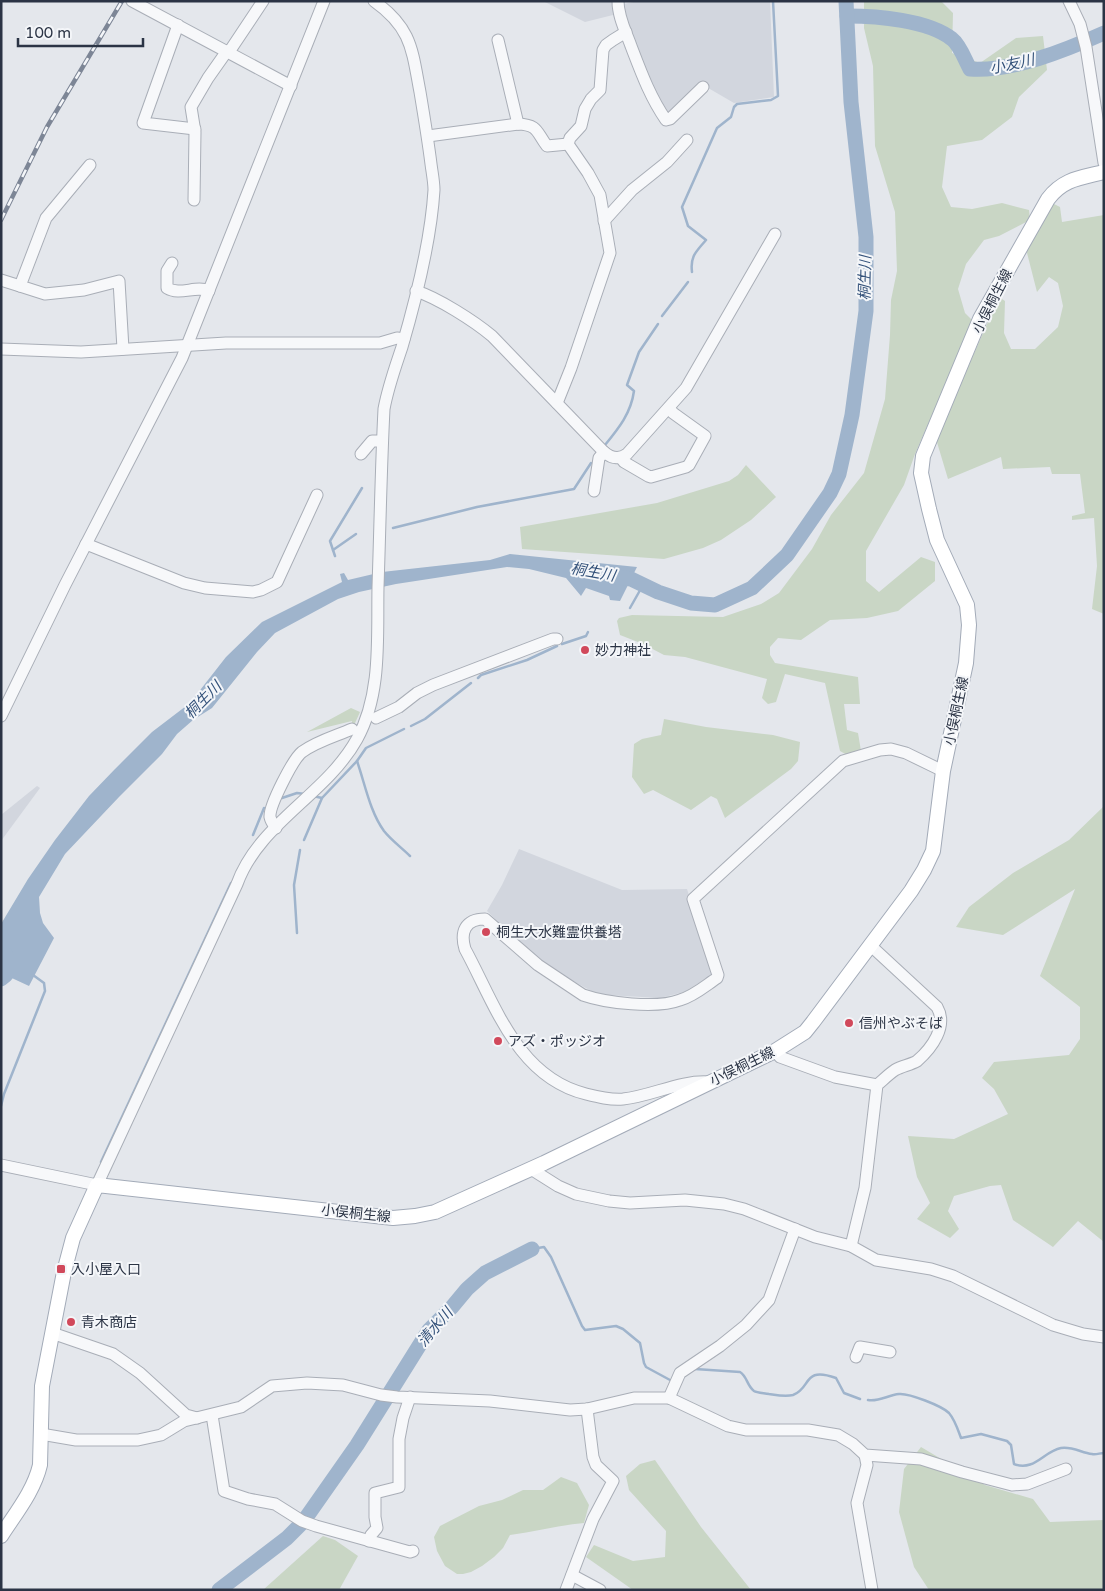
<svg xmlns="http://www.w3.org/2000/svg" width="1105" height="1591" viewBox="0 0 1105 1591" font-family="'Varela Round','Noto Sans JP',sans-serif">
	<rect width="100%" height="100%" fill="#e4e7ec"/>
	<g fill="#d2d6de">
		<polygon points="543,1 614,1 617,14 585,22"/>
		<polygon points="639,1 770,1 774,97 734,103 703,85 666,116 628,33 623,4"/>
		<polygon points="37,786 40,788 1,841 1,815"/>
		<polygon points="519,849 622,890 687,889 713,971 712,975 684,992 660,998 607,995 593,992 557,972 528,951 487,911 502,885"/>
	</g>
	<g fill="#c9d6c5">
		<polygon points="864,1 941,1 953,13 952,53 980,63 1016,38 1043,36 1047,70 1019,97 1012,117 982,140 947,146 942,187 951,207 972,209 1002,203 1029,210 1030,220 999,236 984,240 966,264 958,289 965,313 973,321 915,454 904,485 866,551 866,581 879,592 921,557 935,562 935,581 898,611 867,618 830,620 801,640 778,638 770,647 770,655 775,663 858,677 860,704 844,704 847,730 858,733 861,751 849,756 840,751 825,683 785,674 776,702 768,704 762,698 767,679 685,657 664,655 643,644 620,635 617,621 619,618 632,615 723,617 761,604 779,593 812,549 831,515 864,473 885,399 890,335 891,300 897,271 895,212 875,146 873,66 864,28"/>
		<polygon points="1052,203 1060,207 1062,222 1104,215 1104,614 1092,609 1097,566 1094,518 1072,520 1072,516 1085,513 1080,474 1052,474 1050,467 1003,469 1001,457 948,479 936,439 999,297 1005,301 1004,333 1011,349 1035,349 1058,327 1063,306 1058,283 1049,277 1037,292 1026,249"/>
		<polygon points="746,465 776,497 751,520 721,540 703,548 664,559 522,549 520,527 657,503 729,481 738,475"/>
		<polygon points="351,708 360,712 351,732 352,721 307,732"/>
		<polygon points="664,719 706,727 773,735 800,742 798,761 791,769 725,818 717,799 711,796 691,810 653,790 644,794 632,777 634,744 642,739 661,735"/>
		<polygon points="1104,806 1104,1242 1078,1221 1053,1247 1013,1220 1001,1185 990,1186 954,1196 948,1211 959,1229 950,1238 917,1219 930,1203 917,1177 908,1136 954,1139 1008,1114 994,1089 982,1078 994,1062 1069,1055 1080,1039 1080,1007 1040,976 1075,889 1003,935 956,927 969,907 1013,873 1069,840"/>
		<polygon points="921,1447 985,1485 1033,1499 1050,1522 1104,1520 1104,1590 929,1590 914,1567 899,1512 904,1469"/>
		<polygon points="655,1460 701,1527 751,1590 633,1590 586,1557 594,1545 633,1561 665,1557 666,1531 629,1490 626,1476 640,1464"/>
		<path d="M561,1477L577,1483L589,1505L584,1523C559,1525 535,1532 510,1535L503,1548L494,1557L482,1566L471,1572L463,1574H457L445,1566L437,1551L434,1537L440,1526L479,1506L502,1500L523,1490H543Z"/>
		<polygon points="323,1536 335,1540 358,1556 339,1590 263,1590"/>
	</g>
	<polygon fill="#9fb4cc" points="510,554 637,567 620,601 610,600 609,596 586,588 581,596 566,578 529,569 507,567 396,584 359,592 338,599 275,633 257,652 212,708 193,720 177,734 162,754 119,797 65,854 39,897 40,913 43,923 54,938 29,986 1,973 1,924 28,879 55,840 89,796 115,769 152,732 190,703 226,657 262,622 342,582 340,574 344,573 348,580 382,572 490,560"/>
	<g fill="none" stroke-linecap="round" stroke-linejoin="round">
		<g stroke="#9fb4cc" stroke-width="2.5">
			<path d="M692,272C690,256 696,252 706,240L688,226L682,207L717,128L731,117L734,107L737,104L771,100L778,96L773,1"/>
			<polyline points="662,316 688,282"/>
			<path d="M605,445C619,428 631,413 634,391L627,385L639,352L658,324"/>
			<polyline points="393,528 477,507 574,489 591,463"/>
			<polyline points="333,550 356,534"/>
			<polyline points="335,556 330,541 362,488"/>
			<polyline points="630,608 643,585"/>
			<polyline points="562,644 586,636 588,632"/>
			<polyline points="478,678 481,675 527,660 557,646"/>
			<polyline points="411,726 425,719 471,683"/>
			<path d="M357,761C365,784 370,812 384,831C391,840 402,848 410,856"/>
			<polyline points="313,796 322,798 357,761 366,748 404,729"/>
			<polyline points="282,798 297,793 305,794"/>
			<polyline points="253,835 264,808"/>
			<polyline points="304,840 322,798"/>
			<polyline points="297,933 294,885 300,850"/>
			<polyline points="1,1106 4,1094 45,991 44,983 33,975"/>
			<polyline points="101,1162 231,883"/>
			<polyline points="532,1249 544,1247 551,1257 582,1326 585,1330 616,1326 623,1329 640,1343 644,1363 646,1367 670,1380"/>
			<path d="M695,1369L740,1372C747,1376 747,1386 754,1391C757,1393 764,1393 769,1394C776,1395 785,1397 793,1395C812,1388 802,1366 836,1378L844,1393L860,1399"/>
			<path d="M868,1400C879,1402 888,1395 899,1394C909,1393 942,1406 949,1413C955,1420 958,1430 961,1438L981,1434L1007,1441L1011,1445L1014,1464C1034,1472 1044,1451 1061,1448C1072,1446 1082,1453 1092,1454C1096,1455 1100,1453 1104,1453"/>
		</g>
		<g stroke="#9fb4cc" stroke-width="15">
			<path d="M847,16C877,16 928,20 952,39C960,45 965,60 970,69C1012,72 1066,50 1104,33"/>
			<polyline points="611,576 631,579 658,592 691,603 715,605 752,588 787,555 830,493 839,474 852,415 866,311 866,237 851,102 846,1"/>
			<polyline points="1,979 6,975 6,955"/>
			<polyline points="219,1590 287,1538 303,1522 357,1445 429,1330 452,1307 467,1289 485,1273 532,1249"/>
		</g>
		<g stroke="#a9aeb7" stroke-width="13">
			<g id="minor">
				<polyline points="132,1 291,86"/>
				<path d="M618,1C618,17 626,32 631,46C641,72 650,97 666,120L670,119L703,87"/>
				<polyline points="1069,1 1080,24 1086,47 1104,163"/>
				<polyline points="178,25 143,123 195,129"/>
				<polyline points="498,40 518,124"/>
				<polyline points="229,52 263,1"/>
				<path d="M428,136L518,124C539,125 536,132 547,146L568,144"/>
				<polyline points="568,144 570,138 581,126 585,109 591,99 600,90 603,50 606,45 613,40 626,32"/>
				<polyline points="90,165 46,218 20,286 45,294 84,290 119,281 123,349"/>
				<polyline points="194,200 195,132 191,107 208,78 227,51"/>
				<polyline points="604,221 632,190 667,162 687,140"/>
				<path d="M172,263L167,271V288C180,296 196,285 209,291"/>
				<polyline points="1,280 20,286"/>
				<path d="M416,291C438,298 474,321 492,336L604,452C611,458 619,460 627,454L686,388L775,234"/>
				<polyline points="1,349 81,352 226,343 380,343 397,338 404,339"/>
				<polyline points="557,403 571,368 610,253 600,195 588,173 568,144"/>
				<polyline points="361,454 372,441 382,441"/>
				<polyline points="621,458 624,462 648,476 651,477 686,467 689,465 705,436 673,413 669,408"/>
				<polyline points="594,491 599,458 604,452"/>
				<polyline points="86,544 184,583 205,588 253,592 261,590 277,582 317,495"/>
				<polyline points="1,716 65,585 182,358 324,1"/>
				<polyline points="376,718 399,707 417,693 433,685 553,639 557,639"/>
				<path d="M276,828C273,824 271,822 270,817C269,806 293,759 302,752C317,741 336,736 352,729"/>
				<polyline points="775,1051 780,1057 835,1077 877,1085"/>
				<path d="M709,1082C680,1080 652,1096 623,1099C610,1100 598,1097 586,1094C517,1077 495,1004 465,949C460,932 465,919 485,919L538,965L583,995C606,1003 657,1009 680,1000C694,996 705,986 717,978L718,975L693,899L843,761L880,750L891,749L906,753L943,771"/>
				<path d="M1,1165L97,1185L237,884C259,823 326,795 357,739C382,694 377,637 378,587C380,528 381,468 384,409C388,387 395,368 402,347C416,299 431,240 434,190C434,182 432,172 431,164C428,140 424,116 420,92C412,50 412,28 374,1"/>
				<polyline points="531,1169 558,1186 576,1194 609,1201 630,1203 685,1200 724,1204 744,1209 815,1237 851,1246 876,1260 931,1269 953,1276 1053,1325 1083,1334 1104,1337"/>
				<path d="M851,1246L865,1188L877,1085C883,1080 889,1074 895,1070C902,1066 910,1065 917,1061C932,1048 948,1026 937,1007L870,945"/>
				<polyline points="52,1333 113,1354 140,1373 186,1415 197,1418"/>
				<polyline points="856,1357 860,1347 890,1352"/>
				<polyline points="669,1398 680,1373 720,1346 746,1325 769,1300 795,1229"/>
				<polyline points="212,1415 224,1491 248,1499 275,1504 302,1521 316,1526 410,1552 413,1551"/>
				<polyline points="41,1434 76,1440 138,1440 161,1435 184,1421 241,1407 272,1386 307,1383 343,1385 381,1395 397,1397 490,1401 570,1410 587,1409 634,1398 669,1398 728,1426 746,1430 808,1430 838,1435 853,1444 865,1455 921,1459 962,1472 1012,1485 1027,1484 1066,1469"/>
				<polyline points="865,1455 867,1465 857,1503 872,1590"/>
				<polyline points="369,1541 371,1535 377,1528 375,1517 375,1493 399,1487 399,1439 403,1418 410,1397"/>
				<polyline points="572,1575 600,1590"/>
				<polyline points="566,1590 593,1519 613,1481 596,1465 593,1457 587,1409"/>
			</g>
		</g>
		<g stroke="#a3abb8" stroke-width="16">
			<path id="major" d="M1,1536C15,1514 34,1491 40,1465L42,1386L64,1272L73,1238L97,1185L393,1218L415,1216L435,1212L544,1163L775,1051L805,1032L813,1022L911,891L924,870L933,851L943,771L966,663L969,625L967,605L937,540L929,509L921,473L923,456L980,319L1048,199C1063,179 1080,178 1104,172"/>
		</g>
		<use href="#minor" stroke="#f7f8fa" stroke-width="11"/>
		<use href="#major" stroke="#fff" stroke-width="14"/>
		<g stroke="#7d8696" stroke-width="4.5">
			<polyline id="rail" points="1,220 47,127 122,1"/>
		</g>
		<use href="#rail" stroke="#f4f6f9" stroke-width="2.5" stroke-dasharray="8" stroke-linecap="butt"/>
	</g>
	<g fill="#d1495b" stroke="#f4f6f9" stroke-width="2">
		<circle cx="585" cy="650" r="5"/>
		<circle cx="486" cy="932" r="5"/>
		<circle cx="849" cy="1023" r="5"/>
		<circle cx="498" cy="1041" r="5"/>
		<rect x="56" y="1264" width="10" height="10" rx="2.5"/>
		<circle cx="71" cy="1322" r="5"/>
	</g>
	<g text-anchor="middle" stroke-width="4" stroke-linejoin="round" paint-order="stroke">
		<g font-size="14" fill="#2b3445" stroke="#f4f6f9">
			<text transform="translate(992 301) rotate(-63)" y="5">小俣桐生線</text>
			<text transform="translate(956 711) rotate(-78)" y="5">小俣桐生線</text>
			<text transform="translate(742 1066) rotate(-26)" y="5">小俣桐生線</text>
			<text transform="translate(356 1213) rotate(6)" y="5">小俣桐生線</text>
		</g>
		<g font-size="14" fill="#2b3445" stroke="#f4f6f9" text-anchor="start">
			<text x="595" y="655">妙力神社</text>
			<text x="496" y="937">桐生大水難霊供養塔</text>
			<text x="859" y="1028">信州やぶそば</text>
			<text x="508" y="1046">アズ・ポッジオ</text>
			<text x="71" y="1274">入小屋入口</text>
			<text x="81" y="1327">青木商店</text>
		</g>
		<g font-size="15" font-style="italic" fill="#34527a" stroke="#f4f6f9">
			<text transform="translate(1012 64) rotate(-12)" y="5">小友川</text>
			<text transform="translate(865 278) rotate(-89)" y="5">桐生川</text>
			<text transform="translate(593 572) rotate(10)" y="5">桐生川</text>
			<text transform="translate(203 700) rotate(-45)" y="5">桐生川</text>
			<text transform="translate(435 1327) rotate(-50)" y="5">清水川</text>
		</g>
	</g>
	<rect width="1105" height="1591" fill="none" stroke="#2b3445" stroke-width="5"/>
	<path d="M18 38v8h125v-8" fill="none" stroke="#2b3445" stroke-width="2.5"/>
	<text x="25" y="38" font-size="15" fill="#2b3445" stroke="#f4f6f9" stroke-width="4" paint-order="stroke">100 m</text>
</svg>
